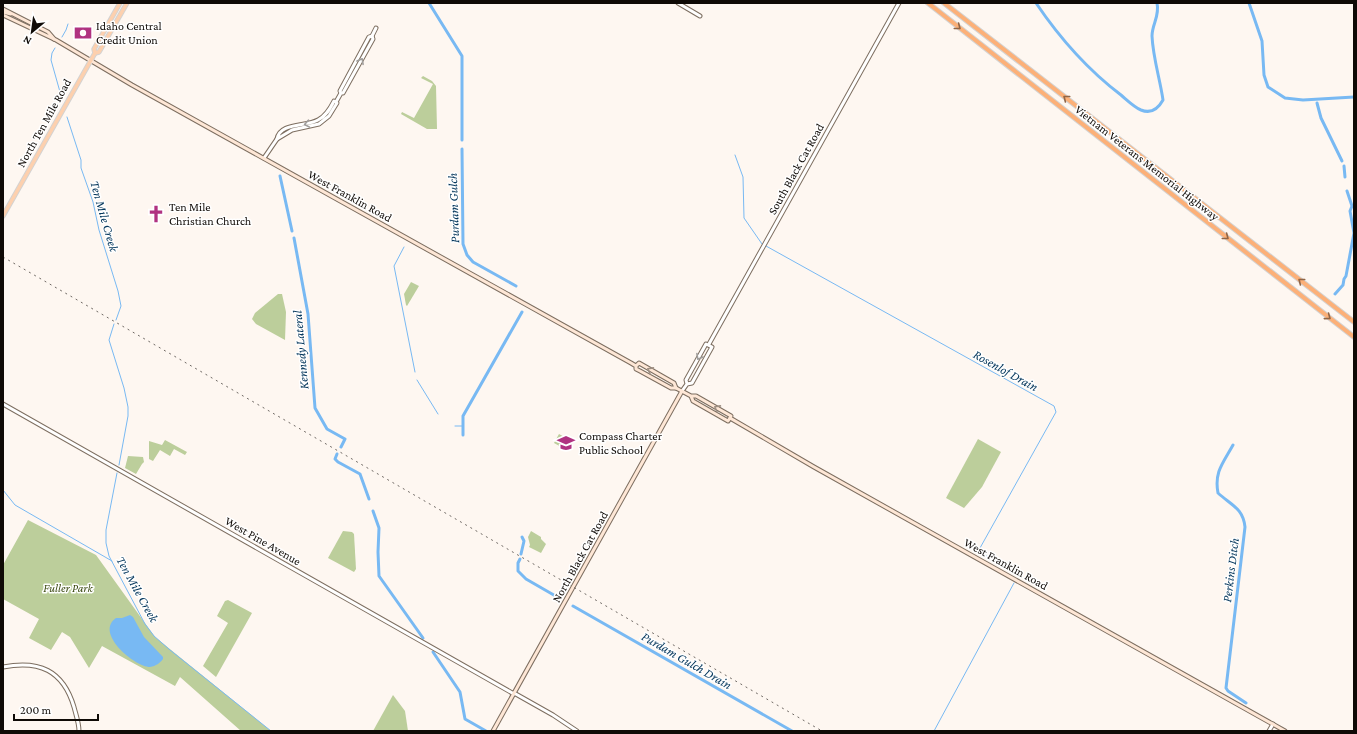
<svg xmlns="http://www.w3.org/2000/svg" width="1357" height="734" viewBox="0 0 1357 734" font-family="'Crimson Pro',serif">
	<rect width="100%" height="100%" fill="#fef7f1"/>
	<g fill="#bcce9b">
		<polygon points="423,76 432,81 436,86 437,129 427,129 401,114 402,112 414,118 433,84 421,78"/>
		<polygon points="411,282 419,286 407,306 406,305 404,294"/>
		<polygon points="278,294 282,294 286,312 285,340 256,324 252,319 255,313"/>
		<polygon points="559,434 568,439 563,448 554,443"/>
		<polygon points="978,439 1001,452 982,487 964,508 946,498"/>
		<polygon points="165,440 187,452 185,455 174,449 170,456 160,450 153,461 149,459 149,441 162,445"/>
		<polygon points="128,456 143,457 144,462 142,464 136,474 125,468"/>
		<polygon points="28,520 96,555 155,637 271,731 241,731 180,677 175,686 102,646 89,668 70,637 62,632 51,650 29,638 39,619 3,599 3,565"/>
		<polygon points="343,531 352,532 354,534 356,569 354,572 328,558"/>
		<polygon points="531,531 541,537 541,539 546,544 541,553 529,547 530,545 528,537"/>
		<polygon points="228,600 252,613 216,677 203,666 228,623 217,616 225,601"/>
		<polygon points="393,695 405,711 408,731 373,731"/>
	</g>
	<path fill="#78b9f3" d="M130,615L133,617L144,637L163,657V659C160,663 156,666 150,667C135,667 94,633 116,618H122Z"/>
	<g fill="none" stroke-linecap="round" stroke-linejoin="round">
		<g stroke="#78b9f3" stroke-width="1">
			<polyline points="62,37 66,30 68,24"/>
			<polyline points="55,48 52,53 51,60 62,99"/>
			<polyline points="67,117 81,160 81,168 93,202 99,230 118,291 121,306 116,320"/>
			<polyline points="735,155 743,177 744,218 762,244"/>
			<polyline points="766,246 1054,406 1056,412 980,548 980,551 983,554 1015,572 1018,576"/>
			<polyline points="404,247 394,266 415,372"/>
			<polyline points="114,324 109,340 124,388 128,407 128,416 119,465"/>
			<polyline points="417,380 438,414"/>
			<polyline points="455,426 463,426"/>
			<polyline points="117,473 106,530 106,543 109,556 145,624 154,636 170,650 271,731"/>
			<polyline points="3,490 15,505 112,561"/>
			<polyline points="934,731 1014,583"/>
		</g>
		<g stroke="#78b9f3" stroke-width="3">
			<polyline points="429,3 462,56 462,140"/>
			<path d="M1036,3C1059,37 1088,70 1121,95C1127,100 1134,107 1141,110C1151,114 1158,109 1163,100C1160,79 1153,58 1152,36C1152,24 1160,16 1157,3"/>
			<polyline points="1249,3 1262,41 1264,75 1268,87 1285,98 1303,100 1354,97"/>
			<polyline points="1317,103 1321,118 1342,161"/>
			<polyline points="462,149 463,244 467,255 473,262 516,286"/>
			<polyline points="1344,166 1345,177"/>
			<polyline points="280,176 292,231"/>
			<polyline points="294,238 308,314 315,408 327,429 345,439 341,447"/>
			<polyline points="1335,294 1343,285 1344,279 1346,276 1354,233 1350,211 1352,206 1347,191"/>
			<polyline points="463,435 463,416 522,312"/>
			<path d="M1233,445C1223,463 1214,472 1218,493C1231,505 1243,508 1245,527L1226,688L1228,691L1246,703"/>
			<polyline points="337,454 335,459 338,462 360,474 369,499"/>
			<polyline points="373,511 379,528 378,552 379,576 423,638"/>
			<polyline points="521,554 524,541 522,537"/>
			<polyline points="520,559 518,563 518,571 526,579 559,598"/>
			<polyline points="573,606 792,731"/>
			<polyline points="433,652 460,692 465,719 486,731"/>
		</g>
		<g stroke="#7d6e60" stroke-width="5">
			<g id="tertiary">
				<polyline points="678,3 700,16"/>
				<polyline points="372,36 376,28"/>
				<path d="M336,102L334,101C330,109 326,116 318,120C306,127 280,122 277,139L292,130L319,124L329,116L337,103L336,102L341,93H343L373,39L372,36L369,37L340,91L341,93"/>
				<polyline points="264,158 277,139"/>
				<polyline points="709,344 899,3"/>
				<polyline points="682,391 687,384 686,380 706,344 712,347 692,383 687,384"/>
				<polyline points="3,404 514,694"/>
				<path d="M3,667C39,660 63,670 74,707C76,715 79,723 79,731"/>
				<polyline points="514,693 553,715 577,731"/>
				<polyline points="1269,731 1273,724"/>
			</g>
		</g>
		<g stroke="#7d6e60" stroke-width="5">
			<g id="secondary">
				<polyline points="3,9 48,32 54,39"/>
				<polyline points="3,12 11,14"/>
				<polyline points="3,15 56,40 132,85 631,363 636,366 636,369 640,371 671,388 676,388 674,383 639,363 636,366"/>
				<polyline points="676,388 691,396 696,396 731,416 730,418 728,421 693,401 691,396"/>
				<polyline points="730,418 814,467 1285,731"/>
				<polyline points="493,731 682,391"/>
			</g>
		</g>
		<g stroke="#d4d3d2" stroke-width="5.5">
			<g id="primary">
				<polyline points="95,53 99,52 127,3"/>
				<polyline points="3,216 95,53 94,49 120,3"/>
			</g>
		</g>
		<g stroke="#d4d3d2" stroke-width="6">
			<g id="motorway">
				<polyline points="928,3 1354,337"/>
				<polyline points="944,3 1354,322"/>
			</g>
		</g>
		<use href="#tertiary" stroke="#fff" stroke-width="3"/>
		<use href="#secondary" stroke="#fee7d6" stroke-width="3"/>
		<use href="#primary" stroke="#fdd0ae" stroke-width="3.5"/>
		<use href="#motorway" stroke="#fcb078" stroke-width="4"/>
		<polyline stroke="#6f6964" stroke-width="1" stroke-dasharray="2 4" stroke-linecap="butt" points="3,257 822,731"/>
	</g>
	<defs><path id="oneway-chevron" d="M-2-3.5L2.5 0L-2 3.5" fill="none" stroke-width="1.6" stroke-linecap="round" stroke-linejoin="round"/></defs>
	<g stroke="#916545">
		<use href="#oneway-chevron" transform="translate(958 27) rotate(38)"/>
		<use href="#oneway-chevron" transform="translate(1066 98) rotate(-142)"/>
		<use href="#oneway-chevron" transform="translate(1226 237) rotate(38)"/>
		<use href="#oneway-chevron" transform="translate(1301 281) rotate(-142)"/>
		<use href="#oneway-chevron" transform="translate(1328 317) rotate(37)"/>
	</g>
	<g stroke="#9f9d9b">
		<use href="#oneway-chevron" transform="translate(361 61) rotate(-61)"/>
		<use href="#oneway-chevron" transform="translate(307 124) rotate(170)"/>
		<use href="#oneway-chevron" transform="translate(699 357) rotate(119)"/>
	</g>
	<g stroke="#9e8f83">
		<use href="#oneway-chevron" transform="translate(650 370) rotate(-151)"/>
		<use href="#oneway-chevron" transform="translate(717 408) rotate(-151)"/>
	</g>
	<defs>
		<g id="bank-bare" transform="scale(1.38)"><path d="M-6-4H6V4H-6ZM0-2.3a2.3 2.3 0 1 0 0 4.6a2.3 2.3 0 1 0 0-4.6Z" fill="#b03281" stroke="#fff" stroke-width="2.5" paint-order="stroke"/></g>
		<g id="church-bare" transform="scale(1.38)"><path d="M-1.2-6h2.4v3.5h3.3v2.4h-3.3V6h-2.4V-.1h-3.3v-2.4h3.3Z" fill="#b03281" stroke="#fff" stroke-width="2.5" paint-order="stroke"/></g>
		<g id="school-bare" transform="scale(1.38)"><path d="M0-5L7-2L0 1L-7-2ZM-4 1L0 2.5L4 1V4Q0 6-4 4Z" fill="#b03281" stroke="#fff" stroke-width="2.5" paint-order="stroke"/></g>
	</defs>
	<g fill-rule="evenodd">
		<use href="#bank-bare" x="83" y="33"/>
		<use href="#church-bare" x="156" y="214"/>
		<use href="#school-bare" x="566" y="443"/>
	</g>
	<g text-anchor="middle" stroke-width="3" stroke-linejoin="round" paint-order="stroke">
		<g font-size="12" fill="#0f0a06" stroke="#fff" text-anchor="start">
			<text x="96" y="30">Idaho Central<tspan x="96" dy="14">Credit Union</tspan></text>
			<text x="169" y="211">Ten Mile<tspan x="169" dy="14">Christian Church</tspan></text>
			<text x="579" y="440">Compass Charter<tspan x="579" dy="14">Public School</tspan></text>
		</g>
		<g font-size="12" fill="#0f0a06" stroke="#fff">
			<text transform="translate(44 123) rotate(-61)" y="4">North Ten Mile Road</text>
			<text transform="translate(1147 163) rotate(38)" y="4">Vietnam Veterans Memorial Highway</text>
			<text transform="translate(796 169) rotate(-61)" y="4">South Black Cat Road</text>
			<text transform="translate(350 196) rotate(29)" y="4">West Franklin Road</text>
			<text transform="translate(263 541) rotate(30)" y="4">West Pine Avenue</text>
			<text transform="translate(580 557) rotate(-61)" y="4">North Black Cat Road</text>
			<text transform="translate(1006 564) rotate(29)" y="4">West Franklin Road</text>
		</g>
		<g font-size="12" font-style="italic" fill="#3a4910" stroke="#fff">
			<text x="68" y="592">Fuller Park</text>
		</g>
		<g font-size="13" font-style="italic" fill="#05375c" stroke="#fff">
			<text transform="translate(453 208) rotate(-92)" y="5">Purdam Gulch</text>
			<text transform="translate(105 216) rotate(74)" y="5">Ten Mile Creek</text>
			<text transform="translate(300 350) rotate(-95)" y="5">Kennedy Lateral</text>
			<text transform="translate(1006 370) rotate(29)" y="5">Rosenlof Drain</text>
			<text transform="translate(1230 570) rotate(-83)" y="5">Perkins Ditch</text>
			<text transform="translate(138 589) rotate(61)" y="5">Ten Mile Creek</text>
			<text transform="translate(687 660) rotate(30)" y="5">Purdam Gulch Drain</text>
		</g>
	</g>
	<rect width="1357" height="734" fill="none" stroke="#0f0a06" stroke-width="8"/>
	<g transform="translate(32 32) rotate(209)" stroke="#ffffff" stroke-width="3" paint-order="stroke">
	<path d="M0-3L7 15L0 10L-7 15Z" fill="#0f0a06"/>
	<text y="-6" font-size="11" font-weight="bold" text-anchor="middle" fill="#0f0a06">N</text>
	</g>
	<path d="M14 714v6h84v-6" fill="none" stroke="#0f0a06" stroke-width="2"/>
	<text x="20" y="714" font-size="12" fill="#0f0a06" stroke="#ffffff" stroke-width="3" paint-order="stroke">200 m</text>
</svg>
